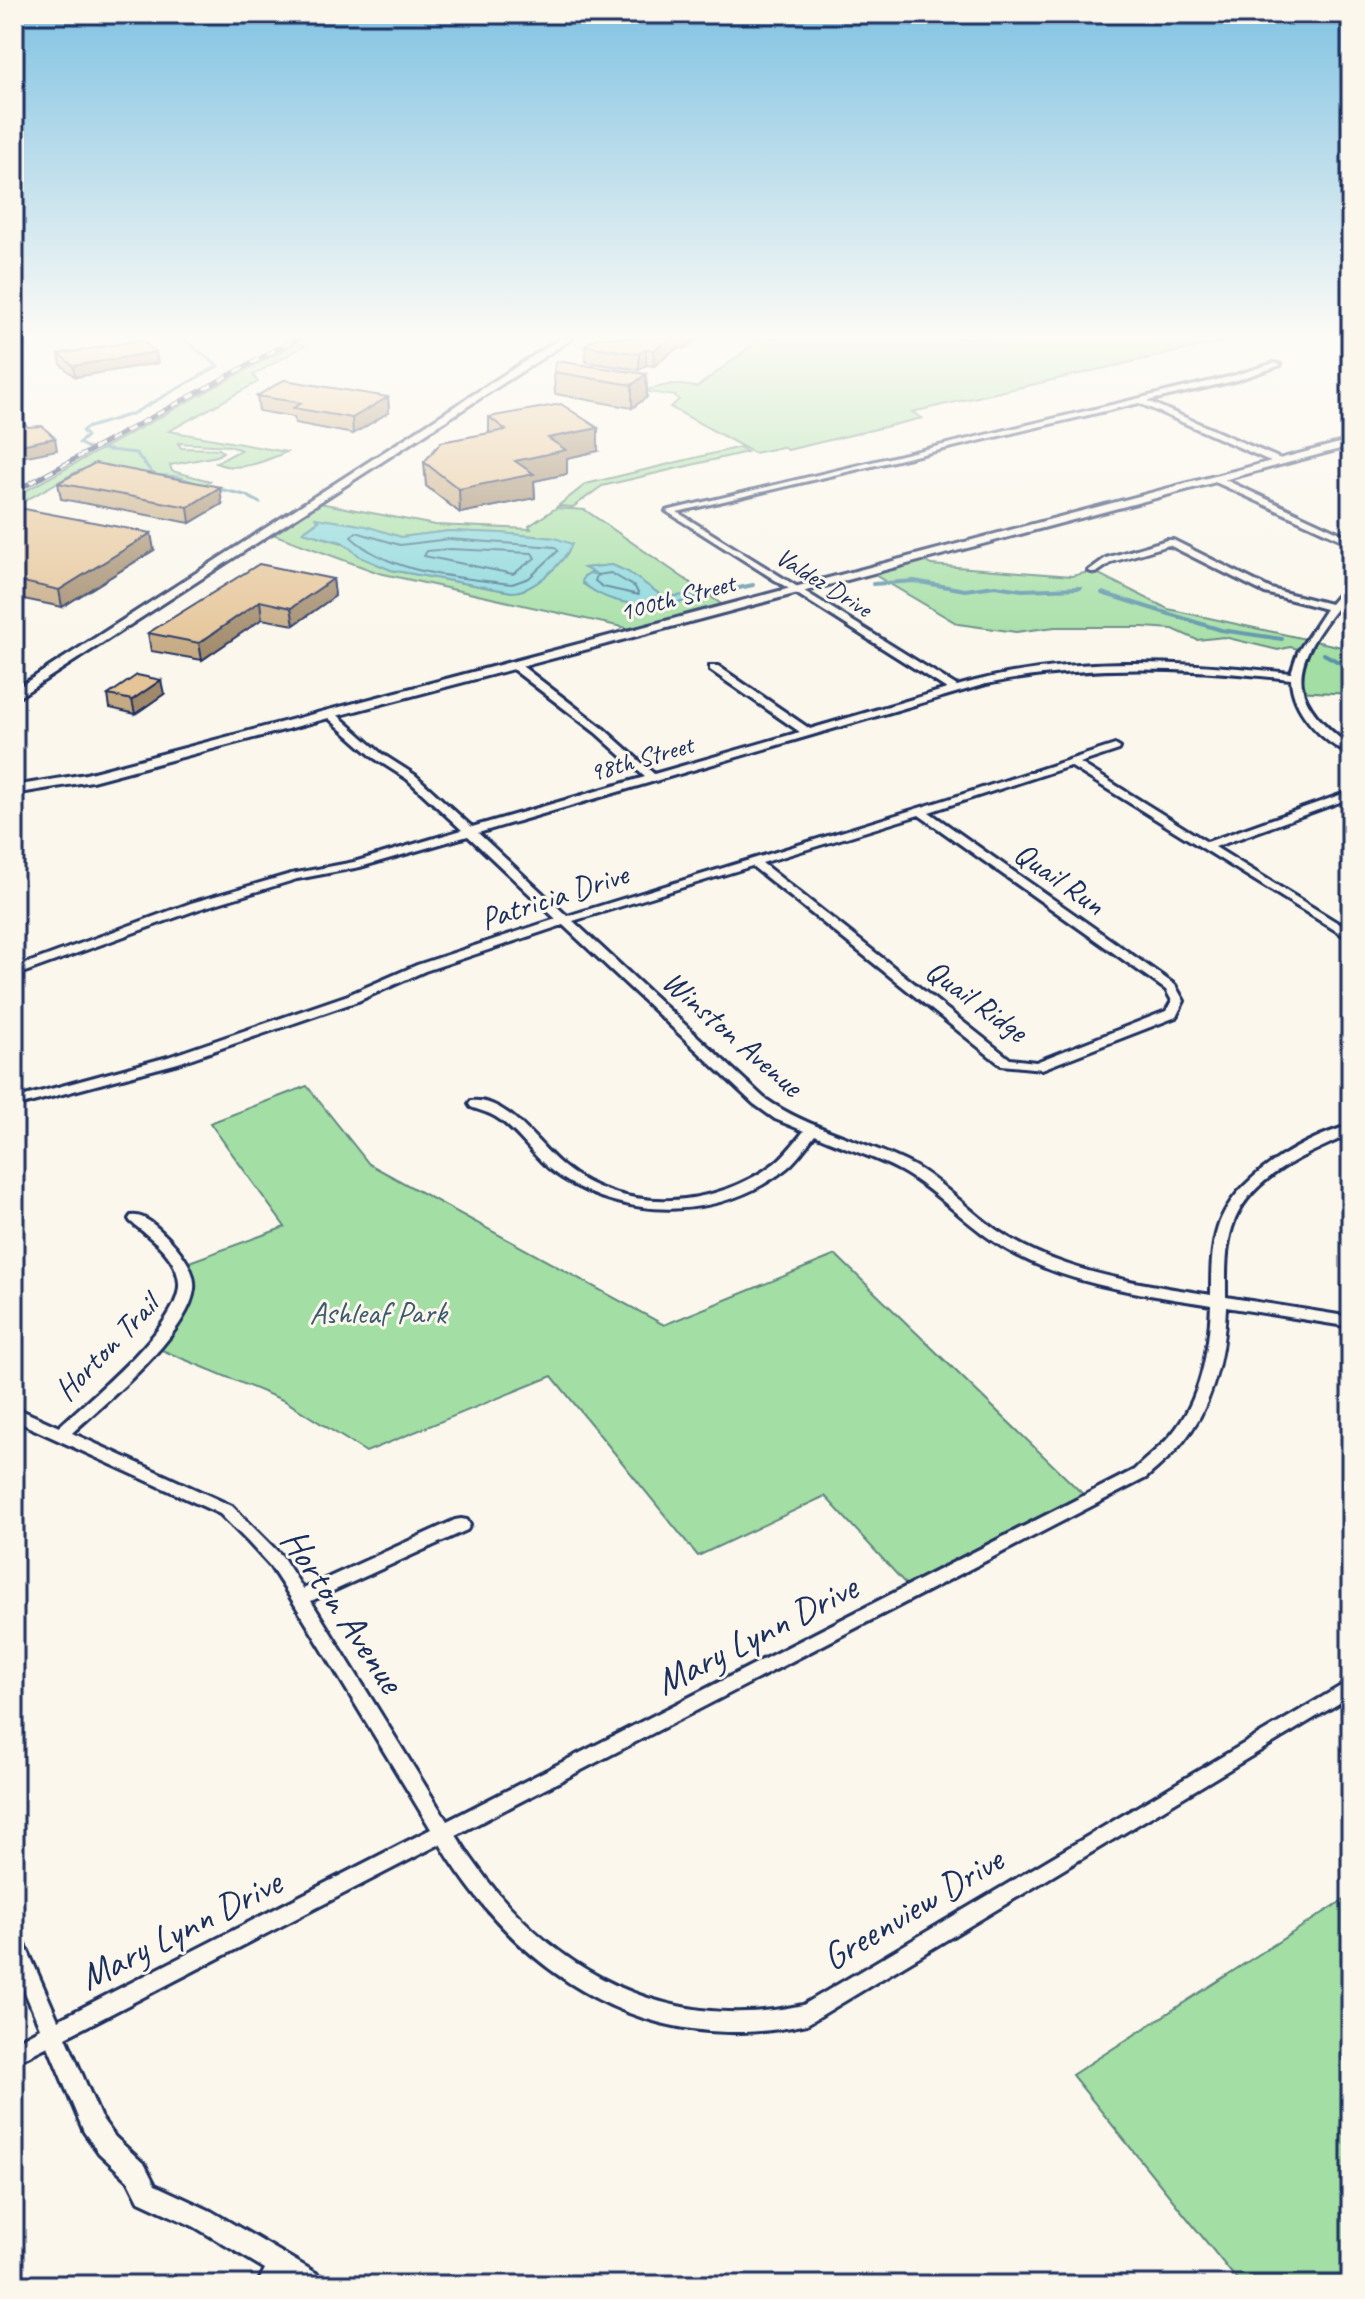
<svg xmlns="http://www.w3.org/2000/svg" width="1365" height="2299" viewBox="0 0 1365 2299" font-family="Caveat,sans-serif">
	<rect width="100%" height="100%" fill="#fbf7ec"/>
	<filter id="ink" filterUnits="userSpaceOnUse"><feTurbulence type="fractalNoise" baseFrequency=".0125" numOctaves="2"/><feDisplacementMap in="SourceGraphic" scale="16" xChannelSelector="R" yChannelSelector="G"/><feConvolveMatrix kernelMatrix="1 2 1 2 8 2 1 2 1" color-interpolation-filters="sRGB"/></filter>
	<g filter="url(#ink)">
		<g fill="#a3dea4" stroke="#5f8681" stroke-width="2" fill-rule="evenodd">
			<polygon points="762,338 1237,338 912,412 922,418 788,450 782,447 754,453 670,407 679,400 675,396 642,391 672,384 697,387"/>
			<path d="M295,343L306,345L253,375L258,382L169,431L286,452C266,461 238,473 216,463L241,450L230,446L178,443L181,448L219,449L223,452L217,456L170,465L172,471L210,481L198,490L98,465L76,472L14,507V497Z"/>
			<polygon points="740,447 747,452 602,486 573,507 558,506 586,484"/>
			<path d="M314,502L435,525L531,529L529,526L556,508L585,510L727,608L640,631L379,573L267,532ZM319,520L355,524L401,537L449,531L500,533L555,538L571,545L568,553L534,584L512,592L391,570L360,556L346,544L303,532ZM612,565C631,572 650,590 665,597C678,604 691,590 702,598C659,606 620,610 583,584L584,576L590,574L602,576L585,568Z"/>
			<polygon points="919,558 931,565 1072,576 1093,571 1168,609 1351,649 1351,694 1296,691 1303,650 1290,647 1278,650 1224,637 1197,640 1173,629 1143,627 1055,627 1016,632 958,624 868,571"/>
			<polygon points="307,1086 369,1164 664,1325 836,1255 1090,1501 913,1592 825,1496 698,1556 552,1376 366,1452 285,1401 152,1346 179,1315 181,1265 285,1227 210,1123"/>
			<polygon points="1351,1895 1351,2285 1241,2285 1072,2075"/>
		</g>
		<g fill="#84d6da" stroke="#5a93a8" stroke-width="2">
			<path d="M316,518L366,526L401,537L449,531L500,533L555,538L572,544C564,563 533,592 512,592L391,570L362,558L342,542L303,532L319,521Z"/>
			<path d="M612,565L628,572L664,597L697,594L704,597C664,608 614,611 582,582L584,576L590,573L600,576L584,568Z"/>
		</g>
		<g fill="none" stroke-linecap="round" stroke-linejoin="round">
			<g stroke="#457290" stroke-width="2">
				<path d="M356,532L400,545L449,539L555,547L558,551L529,578L512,584C459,577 392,575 351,537Z"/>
				<polygon points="450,549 532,553 535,558 513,574 424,556 427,551"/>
				<polygon points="611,573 635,587 639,595 603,587 595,581 597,575"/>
			</g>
			<g stroke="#5a93a8" stroke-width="3">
				<polyline points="88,448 79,443 87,436 82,431 86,428 132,414 218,366 182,338"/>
				<polyline points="100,449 136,453 154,475 178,477 198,484"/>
				<polyline points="215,488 245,495 260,503"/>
			</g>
			<g stroke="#5a93a8" stroke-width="4">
				<polyline points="873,584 914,581 965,590 995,586 1022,590 1080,588"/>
				<polyline points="1102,593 1221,630 1282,639"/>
				<polyline points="696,597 753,585"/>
				<polyline points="1324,654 1351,669"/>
			</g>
			<g stroke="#1b2f5e" stroke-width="6">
				<g id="minor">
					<path d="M1274,363L1281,365L1234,381L1147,401L1283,460V464H1277L1139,403L677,512L957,686C1066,654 1179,661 1291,673L1298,652L1326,609L1265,593L1169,545L1112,562L1096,573L1088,571L1106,558L1167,540H1173L1271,589L1330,604L1348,583L1351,582C1351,595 1341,603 1333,613C1286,673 1291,701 1351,747V755C1322,742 1292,711 1291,679C1187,668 1090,663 986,684L478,833L567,916L948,799L1115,745L1120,748L1119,750L1080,763L1207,842L1351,791V798L1215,847L1351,931V940L1070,766L929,812L1175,985L1184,1001L1176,1017L1042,1069L1001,1065L752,866L573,921L764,1098C809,1130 865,1140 914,1166C944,1183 972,1214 1001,1233C1065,1274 1138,1283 1211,1295C1211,1272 1211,1249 1218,1227C1234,1177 1303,1139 1351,1125V1134C1307,1154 1247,1177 1232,1228C1225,1251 1226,1274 1226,1297L1351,1317V1327L1226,1307C1224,1355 1214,1405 1182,1443C1172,1456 1158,1467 1146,1478L456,1835C532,1959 654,2037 803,2005L1351,1680V1696L807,2024C648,2059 520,1977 440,1844L66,2037L100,2116L115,2137L145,2165L155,2185L211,2211L323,2277L327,2285H293L285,2280L282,2285H257L265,2269L195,2227L139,2201L129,2181L99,2153L84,2132L48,2046L14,2063V2042L40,2028L14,1966V1933L21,1935L58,2020L431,1829L294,1603L270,1566L248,1542L220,1514L14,1420V1407L59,1427C88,1399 182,1324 179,1283C177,1256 151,1238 131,1222L129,1219L131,1216C145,1213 161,1231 171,1241C182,1253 196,1271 194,1289C189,1334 106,1402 72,1433L232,1506L282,1556L303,1589L455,1520L461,1519L467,1520L470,1525L467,1530L311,1601L447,1821L1134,1470C1146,1458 1160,1448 1171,1435C1201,1400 1209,1350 1211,1305C1144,1294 1075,1286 1015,1254C974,1233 944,1197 906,1174C882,1159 841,1147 815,1135C806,1146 798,1159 787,1168C723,1220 629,1221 562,1178C537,1163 523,1136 499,1119C491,1113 481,1111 471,1107L469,1104L471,1101C507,1096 539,1147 563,1166C624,1215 714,1209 775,1163C786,1154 795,1142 804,1131L775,1119L754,1104L563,925L425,971L358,1001L178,1063L14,1107V1099L168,1057L348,995L417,965L556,919L468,836L360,867L297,879L199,909L14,976V968L191,903L291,874L354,862L462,830L407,779L374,758L325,715V711H333L382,754L415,775L472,827L645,777L596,733L510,667V663H518L604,729L654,774L800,732L710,670V666H718L810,729L947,689L666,511L1229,377ZM919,815L1166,990L1172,1001L1166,1011L1036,1062L1010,1059L762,863Z"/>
					<polygon points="14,370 22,376 18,386 14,388"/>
					<polygon points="1213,477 1219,477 1351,538 1351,544 1213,481"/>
				</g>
			</g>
			<g stroke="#1b2f5e" stroke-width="6">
				<polygon id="tertiary" points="1351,440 1351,446 92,781 14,794 14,786 86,774"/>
			</g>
			<g stroke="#1b2f5e" stroke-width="6">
				<polygon id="secondary" points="561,338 573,338 14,700 14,690"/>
			</g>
			<use href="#minor" fill="#fbf7ec" fill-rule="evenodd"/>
			<use href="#tertiary" fill="#fbf7ec" fill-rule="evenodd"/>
			<use href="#secondary" fill="#fbf7ec" fill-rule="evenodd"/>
			<g stroke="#1b2f5e" stroke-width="5">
				<polyline id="rail" points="14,492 298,338"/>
			</g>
			<use href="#rail" stroke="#fbf7ec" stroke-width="3" stroke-dasharray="9" stroke-linecap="butt"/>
		</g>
		<g fill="#c5a982" stroke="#1b2f5e" stroke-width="2">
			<polygon points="597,338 699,338 685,348 676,349 654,366 646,365 639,370 586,362 585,346"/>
			<polygon points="59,354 158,363 75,377 61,365"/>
			<polygon points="554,372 646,374 647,397 632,408 555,394"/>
			<polygon points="257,396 388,397 389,412 353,434 295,423 294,417 259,411"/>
			<polygon points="489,417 598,451 567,458 567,474 534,481 535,498 460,513 426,486 424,462 489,433"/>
			<polygon points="58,483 222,504 190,523 61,499"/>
			<polygon points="14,507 154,550 62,607 14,597"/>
			<polygon points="333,579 335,596 294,625 262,619 202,660 151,651 148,633"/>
			<polygon points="164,694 135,714 110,708 108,695"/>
		</g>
		<g fill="#a0896a" stroke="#1b2f5e" stroke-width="2">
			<polygon points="671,338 699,338 685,348 676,349 654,366 653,350"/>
			<polygon points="646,349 646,365 639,370 639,354"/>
			<polygon points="156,352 158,363 75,377 73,366"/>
			<polygon points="646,374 647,397 632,408 632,385"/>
			<polygon points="388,397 389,412 353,434 352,418"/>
			<polygon points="598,428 598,451 567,458 567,474 534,481 535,498 460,513 459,489 515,461 548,438"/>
			<polygon points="55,438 57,450 17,458 15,446"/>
			<polygon points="220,487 222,504 190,523 188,507"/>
			<polygon points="151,533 154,550 62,607 59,590"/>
			<polygon points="333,579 335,596 294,625 291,608"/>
			<polygon points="260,601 262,619 202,660 199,643"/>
			<polygon points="161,680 164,694 135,714 132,700"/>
		</g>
		<g fill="#e5c497" stroke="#1b2f5e" stroke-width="2">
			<polygon points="597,338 671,338 653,350 646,349 639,354 585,346"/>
			<polygon points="141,340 156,352 73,366 59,354"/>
			<polygon points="556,361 646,374 632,385 554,372"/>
			<polygon points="284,380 388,397 352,418 293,408 302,403 257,396"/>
			<polygon points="561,404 598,428 548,438 566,450 515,461 534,474 459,489 424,462 441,442 506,430 489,417"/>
			<polygon points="14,414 28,427 42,426 55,438 15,446"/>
			<polygon points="95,463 220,487 188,507 58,483"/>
			<polygon points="14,507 151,533 59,590 14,580"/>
			<polygon points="259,564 333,579 291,608 260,601 199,643 148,633"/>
			<polygon points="137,675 161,680 132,700 108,695"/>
		</g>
	</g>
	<linearGradient id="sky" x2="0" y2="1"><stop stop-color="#80c2e2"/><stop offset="0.51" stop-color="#fdfbf6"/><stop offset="1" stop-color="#fdfbf6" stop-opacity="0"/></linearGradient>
	<rect width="1365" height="660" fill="url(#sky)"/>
	<g text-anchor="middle" stroke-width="6" stroke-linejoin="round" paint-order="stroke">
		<g font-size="26" fill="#1b2f5e" stroke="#fbf7ec">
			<text transform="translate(824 582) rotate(32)" y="9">Valdez Drive</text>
			<text transform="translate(677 597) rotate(-15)" y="9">100th Street</text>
			<text transform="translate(641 758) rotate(-16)" y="9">98th Street</text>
		</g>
		<g font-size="32" fill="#1b2f5e" stroke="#fbf7ec">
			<text transform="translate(1060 878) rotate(35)" y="11">Quail Run</text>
			<text transform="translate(554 896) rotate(-18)" y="11">Patricia Drive</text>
			<text transform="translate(977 1000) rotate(36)" y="11">Quail Ridge</text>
			<text transform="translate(733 1033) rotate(41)" y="11">Winston Avenue</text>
			<text transform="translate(106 1347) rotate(-46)" y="11">Horton Trail</text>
		</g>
		<g font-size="32" fill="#3d5b70" stroke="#fbf7ec">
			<text x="378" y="1323">Ashleaf Park</text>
		</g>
		<g font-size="38" fill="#1b2f5e" stroke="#fbf7ec">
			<text transform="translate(343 1610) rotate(56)" y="13">Horton Avenue</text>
			<text transform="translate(756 1634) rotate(-27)" y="13">Mary Lynn Drive</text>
			<text transform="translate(912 1908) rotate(-31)" y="13">Greenview Drive</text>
			<text transform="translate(180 1929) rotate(-27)" y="13">Mary Lynn Drive</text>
		</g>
	</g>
	<rect width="1365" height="2299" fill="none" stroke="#fbf7ec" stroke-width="48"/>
	<rect x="24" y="24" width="1317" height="2251" fill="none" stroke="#1b2f5e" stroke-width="3" filter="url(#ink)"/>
</svg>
